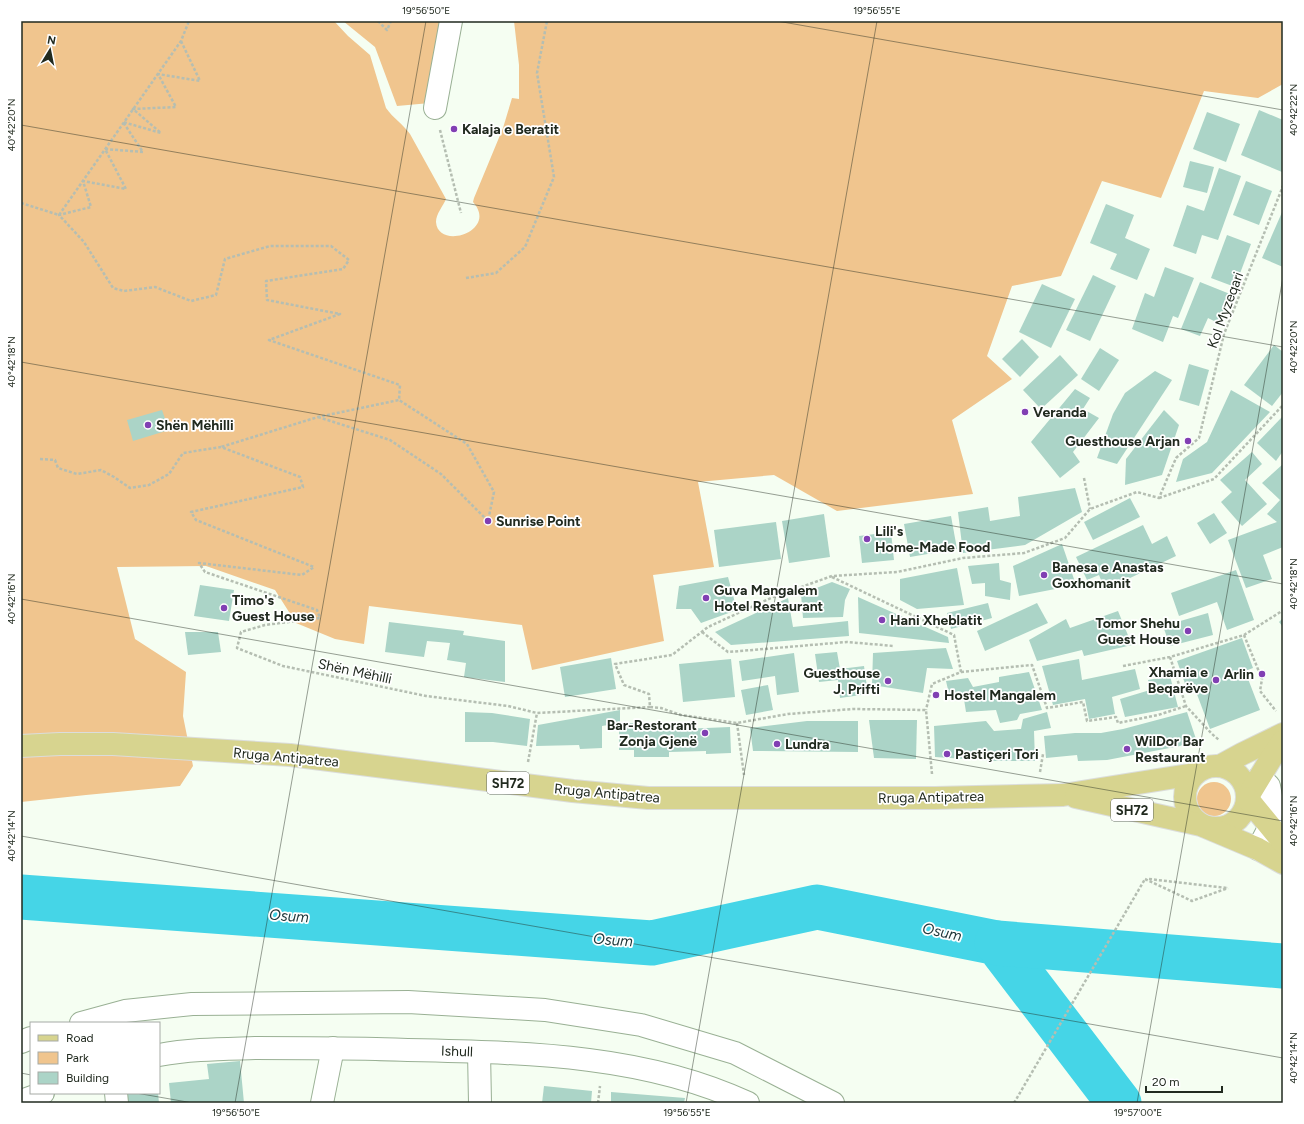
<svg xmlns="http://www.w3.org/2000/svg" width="1304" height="1124" viewBox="0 0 1304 1124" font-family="Figtree,sans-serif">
	<rect width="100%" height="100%" fill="#f5fef2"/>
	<g fill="#f0c58e">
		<path d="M21,21H334L348,36L370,55L386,108C393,118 403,124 410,134L446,199C443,206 436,214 436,222C438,251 499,231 473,202L474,198L503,128L512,98L519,99V65L514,21H1283V84L1258,98L1204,91L1161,198L1102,181L1061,276L1012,286L987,356L1012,379L952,420L973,494L837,511L774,475L698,482L714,567L653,575L664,641L532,670L522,625L369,606L364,644L335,639L296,623L275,590L206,566L117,567L135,639L186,672L183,716L193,766L180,786L86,795L21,802Z"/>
		<polygon points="343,21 444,21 430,103 397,106 375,47"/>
		<circle cx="1214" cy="799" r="17"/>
	</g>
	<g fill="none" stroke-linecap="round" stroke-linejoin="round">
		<g stroke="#45d5e7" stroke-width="45">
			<polyline points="21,897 652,943 817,907 997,943 1119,1103"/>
			<polyline points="997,943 1283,966"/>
		</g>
	</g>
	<g fill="#abd4c7">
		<polygon points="1259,110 1283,120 1283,169 1282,172 1241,155"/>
		<polygon points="1207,112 1240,124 1226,162 1193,149"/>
		<polygon points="1190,161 1214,167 1207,193 1183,187"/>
		<polygon points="1219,168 1241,176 1218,240 1202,235 1196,254 1173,246 1187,205 1204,211"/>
		<polygon points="1246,181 1272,191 1259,225 1233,215"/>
		<polygon points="1106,204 1134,215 1125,238 1150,249 1137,280 1110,269 1117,254 1090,243"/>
		<polygon points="1283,210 1283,267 1262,258"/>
		<polygon points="1227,235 1251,244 1235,287 1211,278"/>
		<polygon points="1165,267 1194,278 1178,318 1173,316 1163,342 1132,329 1145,293 1154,297"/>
		<polygon points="1093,275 1116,286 1090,341 1066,330"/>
		<polygon points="1200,282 1230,294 1218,323 1208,318 1200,336 1181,329"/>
		<polygon points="1042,284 1075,299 1051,348 1019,332"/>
		<polygon points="1022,339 1039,357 1020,377 1002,359"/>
		<polygon points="1274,345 1283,352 1283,392 1272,406 1244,385"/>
		<polygon points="1100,348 1119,360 1099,391 1081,379"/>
		<polygon points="1060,355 1078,375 1041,409 1023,390"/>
		<polygon points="1189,364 1209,370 1199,406 1179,400"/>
		<polygon points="1155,371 1172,380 1117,464 1097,458 1113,414 1125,393"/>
		<polygon points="1075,389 1090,398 1083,409 1099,418 1073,452 1080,462 1060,478 1031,442"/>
		<polygon points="1231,390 1270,412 1212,473 1176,482 1183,459 1207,442"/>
		<polygon points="162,410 169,430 133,441 127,420"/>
		<polygon points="1164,410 1179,425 1162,475 1125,485 1126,459"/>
		<polygon points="1283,416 1283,451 1276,461 1257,443"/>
		<polygon points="1252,452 1262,464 1245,480 1267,504 1242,526 1221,502 1232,492 1220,480"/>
		<polygon points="1283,464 1283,547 1263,555 1272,579 1246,588 1228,540 1277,522 1267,514 1280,500 1262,483"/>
		<polygon points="1075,488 1082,512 1025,545 963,553 958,512 988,507 990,521 1020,516 1018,497"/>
		<polygon points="1130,498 1140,517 1093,540 1084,522"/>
		<polygon points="1214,513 1227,533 1210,544 1197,523"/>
		<polygon points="824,514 830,557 789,563 782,521"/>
		<polygon points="951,516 957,549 910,557 904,524"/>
		<polygon points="776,522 781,559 719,567 714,530"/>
		<polygon points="1143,525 1152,544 1167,536 1176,556 1105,590 1099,575 1087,580 1076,557"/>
		<polygon points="891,532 894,560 862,563 859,536"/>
		<polygon points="1062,544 1076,585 1019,596 1013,566"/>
		<polygon points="999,563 1000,580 1011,583 1010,600 985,596 985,583 972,584 968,566"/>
		<polygon points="957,568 964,605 917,609 900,600 900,579"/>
		<polygon points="1236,570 1254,620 1227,630 1217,602 1179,616 1171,593"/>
		<polygon points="728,577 737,610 701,623 691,609 676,609 679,586"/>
		<polygon points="832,582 850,589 845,600 843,617 803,618 801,594"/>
		<polygon points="200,585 234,590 229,621 194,616"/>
		<polygon points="858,597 948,637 949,643 859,633"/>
		<polygon points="788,598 793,627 848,621 849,636 731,645 715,632"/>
		<polygon points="988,603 992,618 951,629 947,613"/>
		<polygon points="1037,603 1048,623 985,651 977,631"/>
		<polygon points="1118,611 1132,645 1084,656 1082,650 1037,661 1029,640 1066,619 1070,628"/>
		<polygon points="1208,613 1213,635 1170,646 1163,626"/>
		<polygon points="1283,618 1283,627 1279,622"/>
		<polygon points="389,622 464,631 463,635 505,641 505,682 464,677 466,663 447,660 450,643 427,641 424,657 385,652"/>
		<polygon points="185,632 218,632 221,652 188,655"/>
		<polygon points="1242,638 1253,668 1245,671 1260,710 1210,729 1195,689 1188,692 1177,661"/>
		<polygon points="946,648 953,669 927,668 923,693 872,685 873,653"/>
		<polygon points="837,652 840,669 864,666 868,694 840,698 838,680 819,682 815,654"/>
		<polygon points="794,653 799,692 777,695 775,676 742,681 739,661"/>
		<polygon points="611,658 616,689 565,697 560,667"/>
		<polygon points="731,659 735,697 683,702 679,664"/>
		<polygon points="1079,659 1082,680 1135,669 1140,689 1112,697 1115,714 1089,719 1085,699 1053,705 1042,666"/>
		<polygon points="1029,672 1042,710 1020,714 1017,720 1000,723 996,710 966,712 963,693 949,694 946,681 968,678 973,687 999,682 999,677"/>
		<polygon points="1170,676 1178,707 1125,717 1120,699 1150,690 1148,680"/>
		<polygon points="768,685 773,710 746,715 741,690"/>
		<polygon points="620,710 620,723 602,726 602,748 580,749 579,745 536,746 538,725"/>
		<polygon points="465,712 492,713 530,719 527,746 493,742 465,742"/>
		<polygon points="1047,712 1051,728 1034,731 1035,761 996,761 935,757 934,726 986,721 994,731 1021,729 1023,719"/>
		<polygon points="1187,712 1196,739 1180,746 1107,760 1078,761 1077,755 1046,758 1044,736 1075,733 1101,733 1123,729"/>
		<polygon points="869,720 917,720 916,759 874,758"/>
		<polygon points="807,721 858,721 858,752 753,751 750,728"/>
		<polygon points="619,723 681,723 682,729 730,727 731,753 706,754 706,751 669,752 669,757 634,757 634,750 619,750"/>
		<polygon points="240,1061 244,1103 171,1103 169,1083 209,1079 207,1064"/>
		<polygon points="544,1086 592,1091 591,1103 542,1103"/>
		<polygon points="611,1092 685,1098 684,1103 611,1103"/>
		<polygon points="125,1093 158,1093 159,1103 127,1103"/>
	</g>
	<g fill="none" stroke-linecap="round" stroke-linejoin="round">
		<g stroke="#99b094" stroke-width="24">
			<g id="minor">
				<polyline points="435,108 451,21"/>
				<polyline points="1258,849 1270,826 1272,802 1269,786 1260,777"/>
				<polyline points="81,1023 125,1011 192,1004 408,1002 545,1010 641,1025 735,1053 833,1103"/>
				<polyline points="21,1042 31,1038"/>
				<polyline points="479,1052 480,1103"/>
				<path d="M159,1055C191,1049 223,1049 255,1048C296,1048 336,1048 376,1049C501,1053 632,1049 748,1103"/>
				<polyline points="116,1093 117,1103"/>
				<polyline points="21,1101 43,1093"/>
				<polyline points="322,1103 333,1048"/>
			</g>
		</g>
		<g stroke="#dbdddb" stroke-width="24">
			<g id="major">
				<polyline points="21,746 60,744 113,744 290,755 573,791 648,798 935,798 1063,795 1195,774"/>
				<polyline points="1220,766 1242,754 1283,734"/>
				<circle cx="1216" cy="797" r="31"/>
				<polyline points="1076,797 1201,825 1258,849 1283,863"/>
				<polyline points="1247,798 1275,752 1283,741"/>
				<polyline points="1247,798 1283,842"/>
			</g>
		</g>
		<g stroke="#b5beb2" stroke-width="2.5" stroke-dasharray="3 2" stroke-linecap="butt">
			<polyline points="378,21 387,30 391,21"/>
			<polyline points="181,41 200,81 158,74 176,107 133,109 161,133 123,122 143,152 105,149 126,189 83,181 91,207 59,215 84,242 113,288 124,291 155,287 191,301 216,295 225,259 270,246 331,246 349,260 343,269 266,281 267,300 340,314 269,340 400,385 399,400 318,417 221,447"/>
			<polyline points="440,130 461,213"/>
			<polyline points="21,203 59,215 181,41 189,21"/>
			<polyline points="466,278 496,273 525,247 554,177 537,73 547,21"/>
			<polyline points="318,417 390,440 441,474 488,521 494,492 467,444 399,400"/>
			<polyline points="40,459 55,460 58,468 77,474 101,470 114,477 130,488 149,485 169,474 183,453 221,447 300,477 303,487 191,512 196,520 314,567 302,575 199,563 205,572 317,610 320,618 265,625 241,632 237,648 283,666 426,696 508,706 537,713 650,707"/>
			<polyline points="1084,478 1090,509"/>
			<polyline points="1159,498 1214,479 1283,405"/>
			<polyline points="832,577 954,635 961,672 932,684 926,710"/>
			<polyline points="702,632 728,652 847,642 894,646"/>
			<polyline points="1244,635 1262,679 1260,691 1276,711"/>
			<polyline points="1170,657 1186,706 1212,734 1219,740"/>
			<polyline points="1123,666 1170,657 1244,635 1282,611"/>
			<polyline points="961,672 1032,665 1047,708 1083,702 1087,721 1116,717 1118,723 1158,715 1186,706"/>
			<polyline points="737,723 744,775"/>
			<polyline points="528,762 537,713"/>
			<polyline points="1040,772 1043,754"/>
			<polyline points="932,774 926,710 853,709 788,714 737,723 681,715 661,708 650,707 649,694 624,685 615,664 672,655 708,627 773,597 832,576 897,572 963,558 1024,553 1065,538 1090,509 1137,492 1159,498 1176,458 1199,438 1224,334 1283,186"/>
			<polyline points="1145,879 1192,901 1228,888"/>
			<polyline points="1149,879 1227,888"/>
			<polyline points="598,1103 600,1086"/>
			<polyline points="1014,1103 1145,879"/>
		</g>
		<use href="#minor" stroke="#fff" stroke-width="22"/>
		<use href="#major" stroke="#d7d48f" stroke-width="22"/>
	</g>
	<path fill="none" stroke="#212a1f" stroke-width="1" stroke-opacity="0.45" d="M777,21L1283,110M21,125L1283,347M21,362L1283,584M21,599L1283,821M21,836L1283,1058M21,1073L31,1075M136,1093L193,1103M235,1103L426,21M686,1103L877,21M1137,1103L1283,277"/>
	<g fill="#813fb3" stroke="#fff" stroke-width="1.5">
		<circle cx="454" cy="129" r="4"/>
		<circle cx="1025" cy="412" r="4"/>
		<circle cx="148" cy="425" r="4"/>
		<circle cx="1188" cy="441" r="4"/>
		<circle cx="488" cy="521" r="4"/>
		<circle cx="867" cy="539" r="4"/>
		<circle cx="1044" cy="575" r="4"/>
		<circle cx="706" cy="598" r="4"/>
		<circle cx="224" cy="608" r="4"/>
		<circle cx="882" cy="620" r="4"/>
		<circle cx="1188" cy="631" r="4"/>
		<circle cx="1262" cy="674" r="4"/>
		<circle cx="1216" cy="680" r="4"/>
		<circle cx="888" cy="681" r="4"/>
		<circle cx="936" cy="695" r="4"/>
		<circle cx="705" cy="733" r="4"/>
		<circle cx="777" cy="744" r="4"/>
		<circle cx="1127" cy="749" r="4"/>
		<circle cx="947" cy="754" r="4"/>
	</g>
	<g text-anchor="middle" stroke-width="3.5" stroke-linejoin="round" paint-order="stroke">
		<g fill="#fff" stroke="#646a62" stroke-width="1">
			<rect x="487" y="772" width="42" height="22" rx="3"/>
			<rect x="1111" y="799" width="42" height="22" rx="3"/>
		</g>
		<g font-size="13" font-weight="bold" fill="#212a1f">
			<text x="508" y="788">SH72</text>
			<text x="1132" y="815">SH72</text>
		</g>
		<g font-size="14" font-weight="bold" fill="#212a1f" stroke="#fff" text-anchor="start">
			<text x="462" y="134">Kalaja e Beratit</text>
			<text x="1033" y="417">Veranda</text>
			<text x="156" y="430">Shën Mëhilli</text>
			<text x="1180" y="446" text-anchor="end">Guesthouse Arjan</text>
			<text x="496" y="526">Sunrise Point</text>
			<text x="875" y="536">Lili's<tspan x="875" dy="16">Home-Made Food</tspan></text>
			<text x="1052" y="572">Banesa e Anastas<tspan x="1052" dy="16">Goxhomanit</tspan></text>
			<text x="714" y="595">Guva Mangalem<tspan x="714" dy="16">Hotel Restaurant</tspan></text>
			<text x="232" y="605">Timo's<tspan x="232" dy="16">Guest House</tspan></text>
			<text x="890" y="625">Hani Xheblatit</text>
			<text x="1180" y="628" text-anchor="end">Tomor Shehu<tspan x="1180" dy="16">Guest House</tspan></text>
			<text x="1208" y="677" text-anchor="end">Xhamia e<tspan x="1208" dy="16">Beqarëve</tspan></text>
			<text x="880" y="678" text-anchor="end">Guesthouse<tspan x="880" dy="16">J. Prifti</tspan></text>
			<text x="1254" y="679" text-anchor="end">Arlin</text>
			<text x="944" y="700">Hostel Mangalem</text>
			<text x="697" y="730" text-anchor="end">Bar-Restorant<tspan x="697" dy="16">Zonja Gjenë</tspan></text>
			<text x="1135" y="746">WilDor Bar<tspan x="1135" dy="16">Restaurant</tspan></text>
			<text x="785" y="749">Lundra</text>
			<text x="955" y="759">Pastiçeri Tori</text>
		</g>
		<g font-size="14" fill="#212a1f" stroke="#fff">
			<text transform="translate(1225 310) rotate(-70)" y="5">Kol Myzeqari</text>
			<text transform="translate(355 671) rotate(12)" y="5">Shën Mëhilli</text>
			<text transform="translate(286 757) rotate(5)" y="5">Rruga Antipatrea</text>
			<text transform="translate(607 793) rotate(5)" y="5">Rruga Antipatrea</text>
			<text transform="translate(931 797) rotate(-1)" y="5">Rruga Antipatrea</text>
			<text transform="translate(457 1051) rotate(2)" y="5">Ishull</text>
		</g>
		<g font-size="15" font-style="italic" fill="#21393c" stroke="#fff">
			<text transform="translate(289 916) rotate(4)" y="5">Osum</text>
			<text transform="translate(942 932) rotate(12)" y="5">Osum</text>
			<text transform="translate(613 940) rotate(4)" y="5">Osum</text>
		</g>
	</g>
	<rect width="1304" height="1124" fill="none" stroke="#ffffff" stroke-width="44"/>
	<rect x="30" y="1022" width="130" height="72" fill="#ffffff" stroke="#a6aaa5"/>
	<rect x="38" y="1035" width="20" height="6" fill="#d7d48f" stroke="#a6aaa5"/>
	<text x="66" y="1042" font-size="12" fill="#212a1f">Road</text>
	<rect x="38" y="1052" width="20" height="12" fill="#f0c58e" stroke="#a6aaa5"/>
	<text x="66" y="1062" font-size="12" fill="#212a1f">Park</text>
	<rect x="38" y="1072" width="20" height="12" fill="#abd4c7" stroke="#a6aaa5"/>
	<text x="66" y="1082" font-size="12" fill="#212a1f">Building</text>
	<g transform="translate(50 50) rotate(10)" stroke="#ffffff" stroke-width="3" paint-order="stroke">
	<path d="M0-3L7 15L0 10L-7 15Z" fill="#212a1f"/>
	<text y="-6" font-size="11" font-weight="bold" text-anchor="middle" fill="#212a1f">N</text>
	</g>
	<path d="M1146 1086v6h76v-6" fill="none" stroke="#212a1f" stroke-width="2"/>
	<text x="1152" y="1086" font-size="12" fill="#212a1f" stroke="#ffffff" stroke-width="3" paint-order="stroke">20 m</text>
	<rect x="22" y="22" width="1260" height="1080" fill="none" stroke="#212a1f" stroke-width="1.5"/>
	<g font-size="10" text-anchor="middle" fill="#212a1f">
		<text x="426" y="14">19°56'50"E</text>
		<text x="877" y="14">19°56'55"E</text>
		<text transform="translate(1293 110) rotate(-90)" y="4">40°42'22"N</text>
		<text transform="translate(11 125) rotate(-90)" y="4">40°42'20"N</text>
		<text transform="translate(1293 347) rotate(-90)" y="4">40°42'20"N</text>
		<text transform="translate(11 362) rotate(-90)" y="4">40°42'18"N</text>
		<text transform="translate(1293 584) rotate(-90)" y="4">40°42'18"N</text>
		<text transform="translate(11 599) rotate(-90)" y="4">40°42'16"N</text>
		<text transform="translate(1293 821) rotate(-90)" y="4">40°42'16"N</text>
		<text transform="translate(11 836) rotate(-90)" y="4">40°42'14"N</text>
		<text transform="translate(1293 1058) rotate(-90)" y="4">40°42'14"N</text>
		<text x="236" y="1116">19°56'50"E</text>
		<text x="687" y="1116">19°56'55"E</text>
		<text x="1138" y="1116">19°57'00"E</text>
	</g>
</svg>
